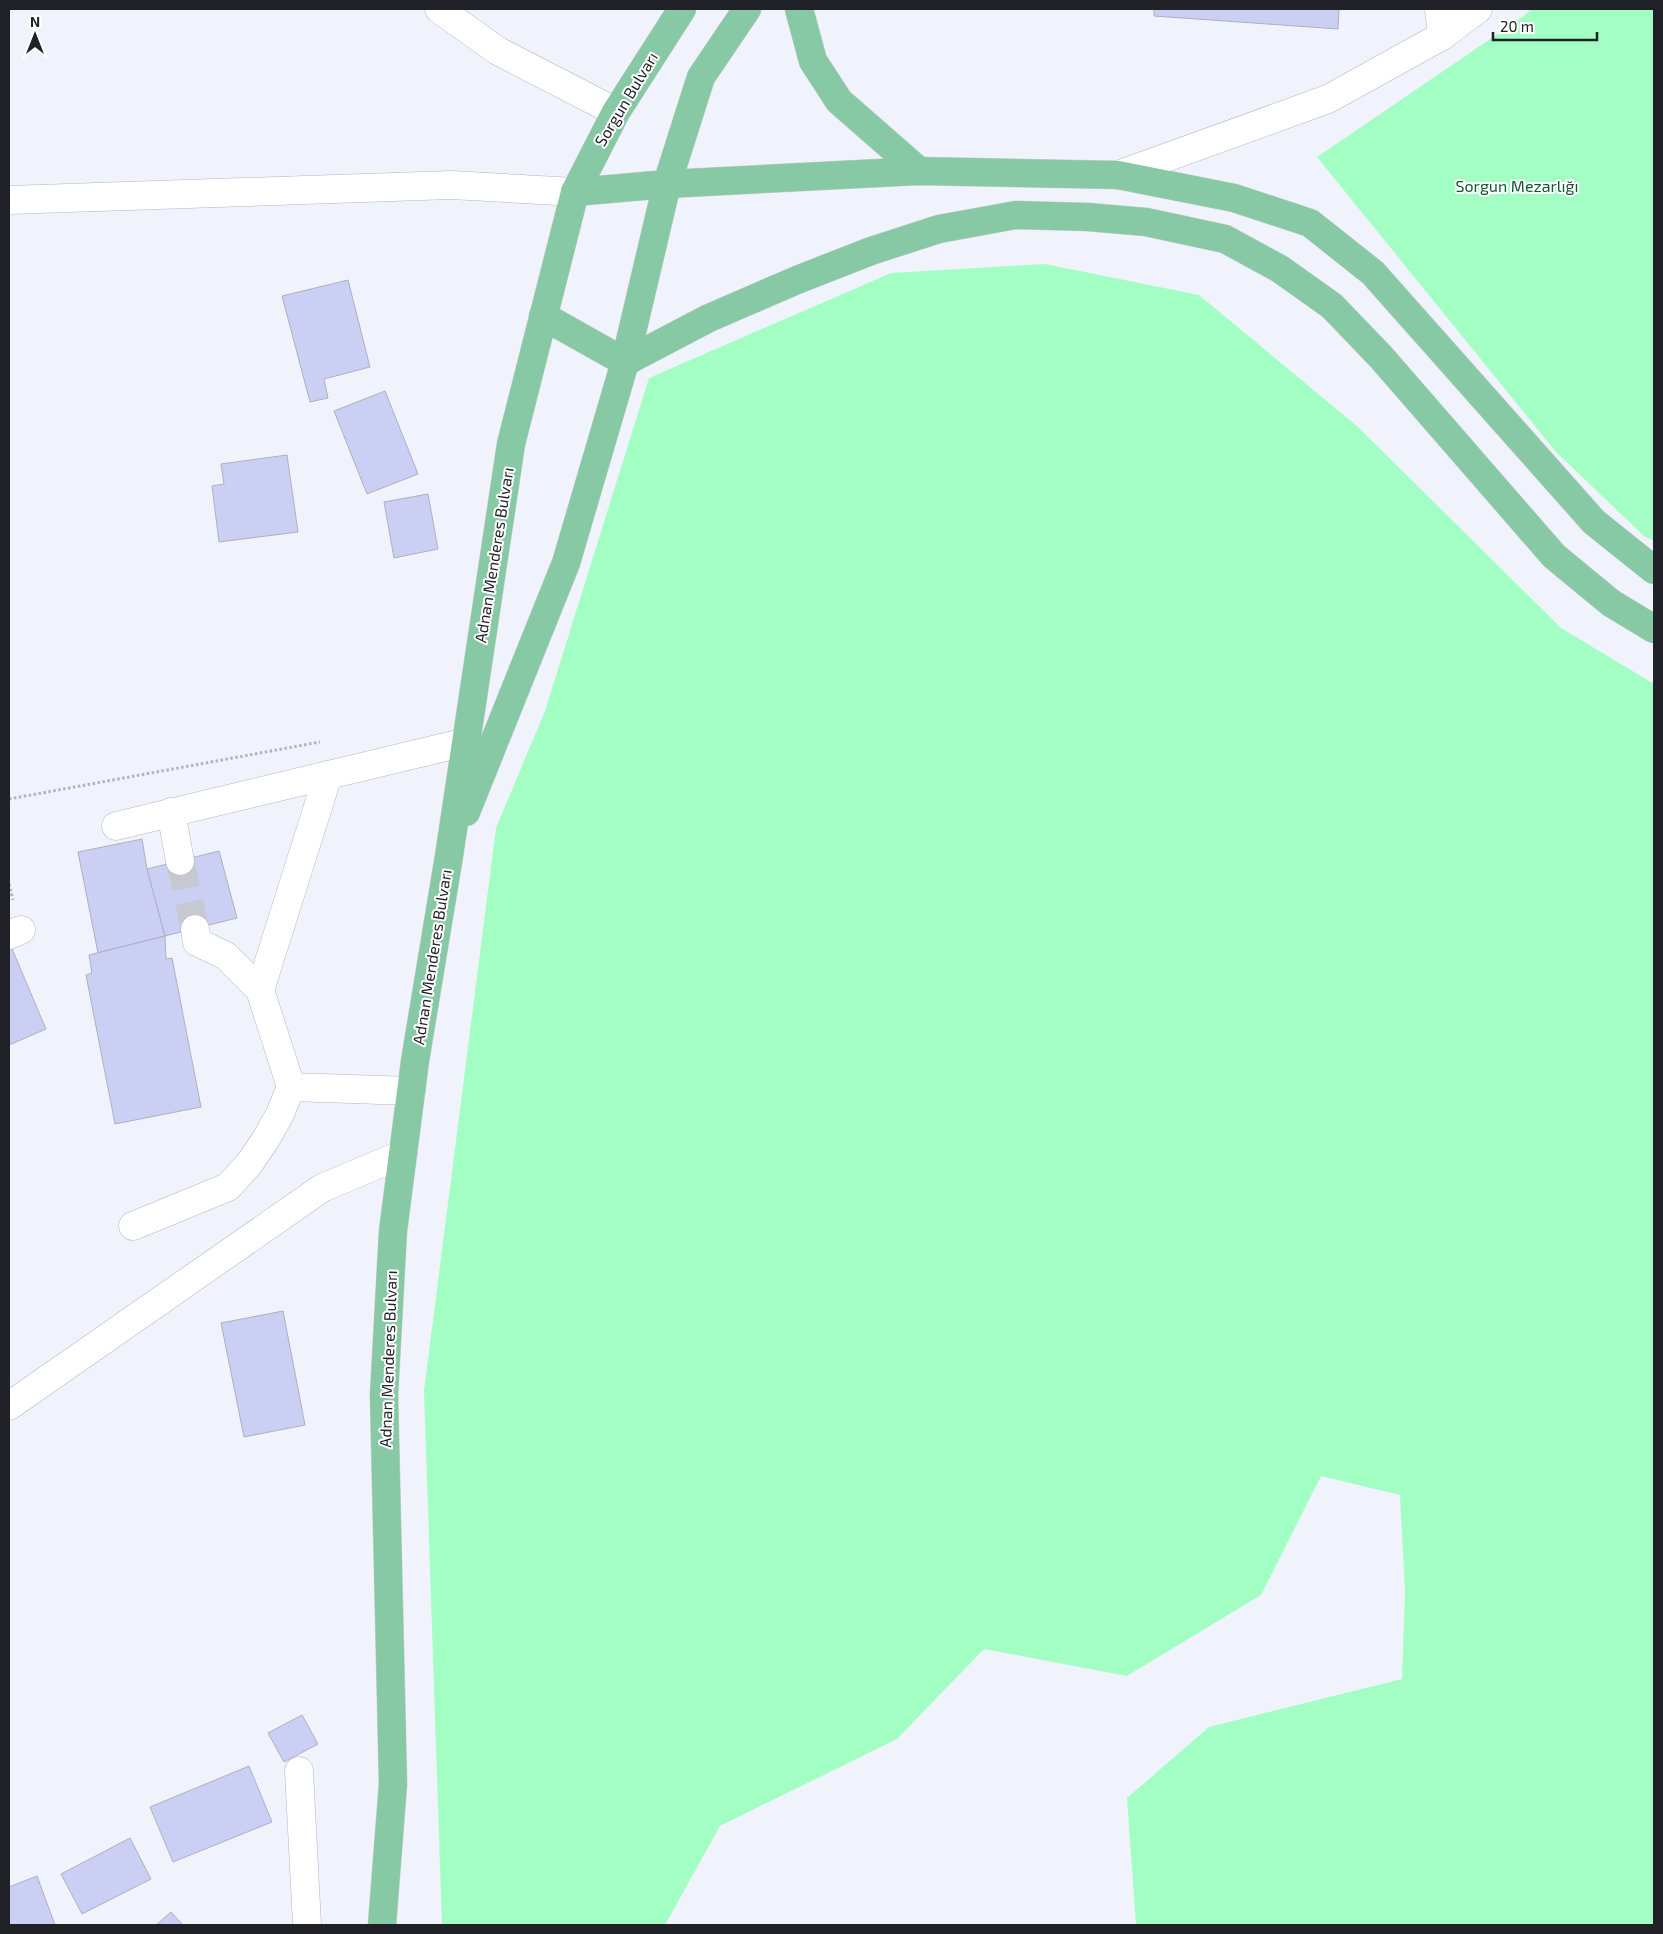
<svg xmlns="http://www.w3.org/2000/svg" width="1663" height="1934" viewBox="0 0 1663 1934" font-family="'Exo 2',sans-serif">
	<rect width="100%" height="100%" fill="#f1f3fc"/>
	<g fill="#a3fec3">
		<polygon points="1531,9 1654,9 1654,541 1644,536 1556,452 1317,157 1524,16"/>
		<polygon points="1045,264 1199,295 1358,427 1561,628 1654,684 1654,1925 1136,1925 1127,1798 1209,1727 1402,1679 1405,1591 1400,1495 1321,1476 1261,1595 1127,1676 984,1649 897,1739 720,1826 665,1925 442,1925 424,1391 496,828 545,711 649,378 891,273"/>
	</g>
	<g fill="#cacff3" stroke="#aeb0bf">
		<polygon points="1154,9 1339,9 1338,29 1154,16"/>
		<polygon points="348,280 370,367 324,379 328,398 310,402 282,296"/>
		<polygon points="385,391 418,474 367,494 334,411"/>
		<polygon points="287,455 298,532 219,542 212,486 224,484 221,464"/>
		<polygon points="428,494 438,549 394,558 384,502"/>
		<polygon points="142,839 147,869 165,936 98,953 78,852"/>
		<polygon points="219,851 237,918 165,936 147,869"/>
		<polygon points="165,936 166,959 172,958 201,1107 115,1124 86,975 92,973 89,955"/>
		<polygon points="10,944 46,1029 9,1045 9,945"/>
		<polygon points="283,1311 305,1425 244,1437 221,1323"/>
		<polygon points="302,1715 318,1744 284,1762 268,1733"/>
		<polygon points="249,1766 272,1822 173,1862 150,1807"/>
		<polygon points="130,1838 151,1879 82,1914 61,1874"/>
		<polygon points="37,1876 55,1925 9,1925 9,1887"/>
		<polygon points="171,1912 183,1925 156,1925"/>
	</g>
	<g fill="none" stroke-linecap="round" stroke-linejoin="round">
		<polyline stroke="#c7c9d1" stroke-width="28" stroke-dasharray="28 14" stroke-linecap="butt" points="180,861 195,929"/>
		<g stroke="#b2b5c4" stroke-width="29">
			<g id="minor">
				<polyline points="439,9 498,51 616,112"/>
				<polyline points="1439,9 1442,36"/>
				<polyline points="1118,175 1328,99 1442,36 1478,9"/>
				<polyline points="9,200 451,185 575,192"/>
				<polyline points="171,812 180,861"/>
				<polyline points="116,826 466,742"/>
				<polyline points="195,929 197,942 226,956 260,990 291,1087 411,1091"/>
				<polyline points="9,935 21,930"/>
				<polyline points="260,990 328,775"/>
				<polyline points="133,1226 228,1187 249,1164 266,1139 280,1114 291,1087"/>
				<polyline points="9,1406 322,1188 403,1154"/>
				<polyline points="299,1771 307,1925"/>
			</g>
		</g>
		<g stroke="#d2d3d4" stroke-width="29">
			<g id="major">
				<polyline points="799,9 813,61 839,101 919,171"/>
				<polyline points="575,192 667,184 919,171 1118,175 1234,198 1310,223 1373,273 1594,522 1654,570"/>
				<polyline points="543,316 625,362"/>
				<polyline points="625,362 709,318 797,280 871,251 939,229 1016,215 1088,217 1146,222 1225,239 1280,269 1332,306 1381,357 1554,556 1611,603 1654,629"/>
				<polyline points="466,812 566,563 625,362 667,184 701,77 747,9"/>
				<polyline points="382,1925 393,1784 384,1395 393,1231 415,1061 449,856 511,444 575,192 616,112 682,9"/>
			</g>
		</g>
		<g stroke="#b2b4bc" stroke-width="3" stroke-dasharray="2.5 2.5" stroke-linecap="butt">
			<polyline points="9,799 320,742"/>
			<polyline points="9,884 13,900"/>
		</g>
		<use href="#minor" stroke="#fff" stroke-width="28"/>
		<use href="#major" stroke="#88c9a5" stroke-width="28"/>
	</g>
	<g text-anchor="middle" stroke-width="4" stroke-linejoin="round" paint-order="stroke">
		<g font-size="16" fill="#202127" stroke="#fff">
			<text transform="translate(626 99) rotate(-59)" y="6">Sorgun Bulvarı</text>
			<text transform="translate(494 555) rotate(-81)" y="6">Adnan Menderes Bulvarı</text>
			<text transform="translate(432 957) rotate(-81)" y="6">Adnan Menderes Bulvarı</text>
			<text transform="translate(388 1359) rotate(-88)" y="6">Adnan Menderes Bulvarı</text>
		</g>
		<g font-size="16" fill="#105732" stroke="#fff">
			<text x="1517" y="192">Sorgun Mezarlığı</text>
		</g>
	</g>
	<rect width="1663" height="1934" fill="none" stroke="#202127" stroke-width="20"/>
	<g transform="translate(35 35)" stroke="#ffffff" stroke-width="4" paint-order="stroke">
	<path d="M0-4L9 19L0 12L-9 19Z" fill="#202127"/>
	<text y="-8" font-size="14" font-weight="bold" text-anchor="middle" fill="#202127">N</text>
	</g>
	<path d="M1493 32v8h104v-8" fill="none" stroke="#202127" stroke-width="2.5"/>
	<text x="1500" y="32" font-size="15" fill="#202127" stroke="#ffffff" stroke-width="4" paint-order="stroke">20 m</text>
</svg>
